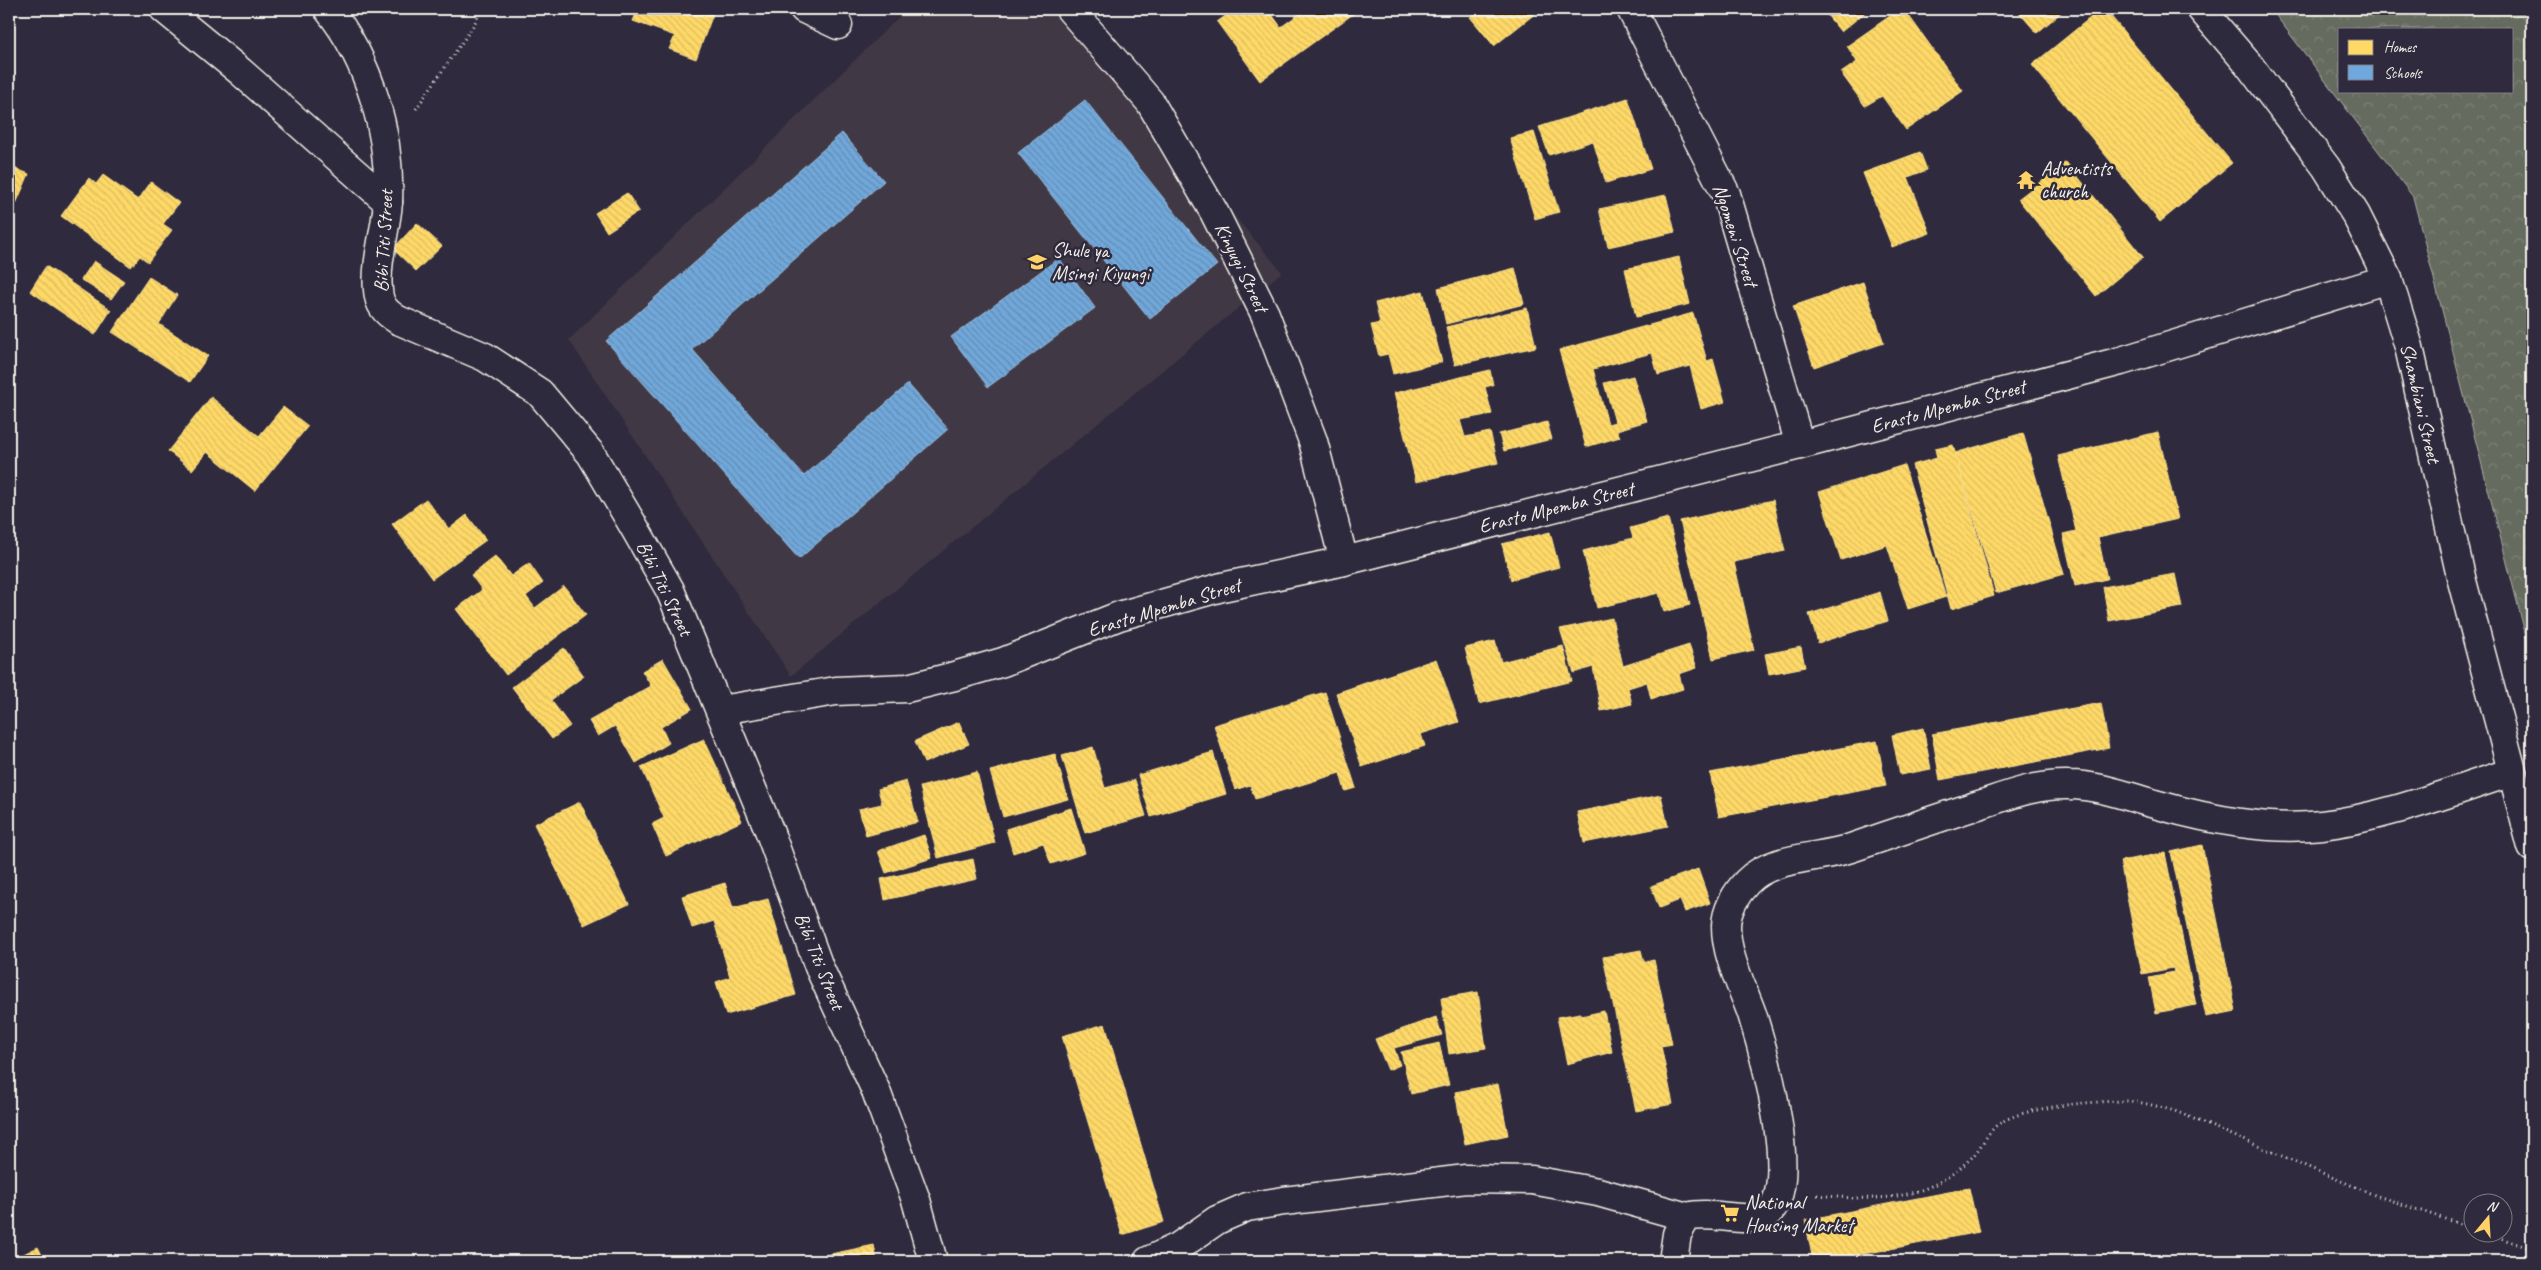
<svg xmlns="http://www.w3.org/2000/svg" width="2541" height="1270" viewBox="0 0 2541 1270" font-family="Caveat,sans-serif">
	<defs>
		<pattern id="forest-crowns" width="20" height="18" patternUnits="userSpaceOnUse" patternTransform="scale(1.25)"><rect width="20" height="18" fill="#656c5f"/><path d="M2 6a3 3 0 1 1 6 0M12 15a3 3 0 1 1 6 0" fill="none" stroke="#7c8176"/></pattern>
		<pattern id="homes-back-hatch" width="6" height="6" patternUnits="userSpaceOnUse" patternTransform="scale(1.25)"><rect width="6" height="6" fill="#ffd966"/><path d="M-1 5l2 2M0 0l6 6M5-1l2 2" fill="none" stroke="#dbbc60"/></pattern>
		<pattern id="schools-back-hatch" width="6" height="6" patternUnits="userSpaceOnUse" patternTransform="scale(1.25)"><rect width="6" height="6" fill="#6fa8dc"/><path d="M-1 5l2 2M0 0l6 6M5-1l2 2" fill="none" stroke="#648baf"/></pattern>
	</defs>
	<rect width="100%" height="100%" fill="#2f2a3d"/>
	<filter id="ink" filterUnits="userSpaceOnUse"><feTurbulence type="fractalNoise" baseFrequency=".02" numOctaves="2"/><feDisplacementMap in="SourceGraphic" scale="10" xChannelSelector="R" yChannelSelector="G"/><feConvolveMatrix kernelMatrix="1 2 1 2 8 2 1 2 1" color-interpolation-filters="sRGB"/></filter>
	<g filter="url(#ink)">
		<polygon fill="#413945" points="907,9 1058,9 1282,272 791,676 569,340"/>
		<path fill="url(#forest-crowns)" stroke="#acaea4" fill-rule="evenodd" d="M2271,9H2532V660L2413,197ZM2340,29H2512V91H2340Z"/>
		<g fill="url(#homes-back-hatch)" stroke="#fce08d">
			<polygon points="638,9 715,9 696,59 669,49 675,36 633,21"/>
			<polygon points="1235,9 1268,9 1281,27 1306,9 1360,9 1260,81 1217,22"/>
			<polygon points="1480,9 1541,9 1494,46 1470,17"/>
			<polygon points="1822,9 1869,9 1841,32"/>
			<polygon points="1900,9 1904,9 1963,91 1906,130 1882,96 1865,106 1841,73 1857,62 1847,46"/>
			<polygon points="2016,9 2065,9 2037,33"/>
			<polygon points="2101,9 2105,9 2232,163 2160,222 2032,65"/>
			<polygon points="1628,98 1651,169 1606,183 1593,141 1549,155 1539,127"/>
			<polygon points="1534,132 1559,212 1535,219 1510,138"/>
			<polygon points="1920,152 1927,170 1908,177 1930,233 1892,247 1863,173"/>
			<polygon points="2066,162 2143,257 2096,296 2018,199"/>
			<polygon points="9,166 29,174 9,220"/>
			<polygon points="103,175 138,200 151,182 179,203 163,224 172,230 148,262 140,256 131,267 61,216 89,178 96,184"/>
			<polygon points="627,193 639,211 607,232 595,213"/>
			<polygon points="1666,195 1675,232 1608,247 1599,209"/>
			<polygon points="417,223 442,246 416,271 393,249"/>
			<polygon points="1679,257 1690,304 1636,317 1625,269"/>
			<polygon points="94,261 124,281 111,299 81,280"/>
			<polygon points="46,266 111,310 95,335 30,291"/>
			<polygon points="1515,268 1524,304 1446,324 1438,288"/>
			<polygon points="149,277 177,295 159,324 208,356 190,382 112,332"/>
			<polygon points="1863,282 1884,343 1814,367 1793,306"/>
			<polygon points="1423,291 1442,362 1393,374 1388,354 1379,356 1371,325 1380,323 1375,303"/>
			<polygon points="1527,308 1536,347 1455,365 1446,327"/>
			<polygon points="1693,313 1707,361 1713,359 1725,402 1701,409 1690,366 1658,375 1652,353 1593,369 1608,424 1615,422 1604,383 1633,376 1647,421 1617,430 1620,437 1586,447 1559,350"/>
			<polygon points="1490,370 1493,385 1485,387 1492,414 1460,420 1465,437 1490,432 1498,463 1416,482 1394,393"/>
			<polygon points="211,397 259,436 283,407 308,426 255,491 207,452 192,470 168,451"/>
			<polygon points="1547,422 1552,439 1504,451 1499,434"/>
			<polygon points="2158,432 2178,519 2098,537 2107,579 2075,586 2063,534 2076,531 2058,456"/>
			<polygon points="2023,433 2064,574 1996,593 1955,453"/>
			<polygon points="1953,445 1994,596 1951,609 1912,465 1937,458 1935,449"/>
			<polygon points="1904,465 1946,597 1908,609 1887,545 1841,560 1819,492"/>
			<polygon points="426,499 449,529 467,515 486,540 432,579 392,524"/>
			<polygon points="1773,500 1785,551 1734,562 1754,650 1713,659 1680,521"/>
			<polygon points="1668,518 1690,605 1664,612 1659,593 1597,608 1583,551 1633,538 1630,528"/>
			<polygon points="1550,532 1559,567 1511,580 1502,544"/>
			<polygon points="495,556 511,576 529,563 543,583 526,596 535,608 564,586 586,615 506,675 456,609 482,590 471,575"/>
			<polygon points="2175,574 2182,607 2109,621 2103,587"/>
			<polygon points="1880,592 1888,621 1818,643 1809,614"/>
			<polygon points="1612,618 1623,666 1689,645 1697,668 1679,674 1683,689 1651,699 1647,682 1628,688 1632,704 1601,711 1593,667 1574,673 1560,629"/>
			<polygon points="1495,641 1501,662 1563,646 1572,681 1479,704 1465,648"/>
			<polygon points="1801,647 1805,667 1769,674 1765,654"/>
			<polygon points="564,648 584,676 551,700 570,726 552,739 512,687"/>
			<polygon points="663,659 692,709 661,727 669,743 636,763 615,726 598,736 589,721 651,686 642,671"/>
			<polygon points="1436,659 1459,722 1421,734 1425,746 1362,767 1336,693"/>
			<polygon points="1325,692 1356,788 1345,791 1340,773 1255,799 1250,785 1235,790 1214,725"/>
			<polygon points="2101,703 2109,748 1940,780 1932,734"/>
			<polygon points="959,722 969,744 924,763 915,741"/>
			<polygon points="1923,728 1931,769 1900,775 1892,735"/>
			<polygon points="704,739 742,821 666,856 652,824 664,818 641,767"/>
			<polygon points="1877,741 1886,786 1719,817 1710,773"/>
			<polygon points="1093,747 1105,788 1135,780 1146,816 1085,833 1062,756"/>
			<polygon points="1213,752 1226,794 1151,817 1138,775"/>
			<polygon points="1055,754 1068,799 1003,817 990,771"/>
			<polygon points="977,772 995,843 938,858 920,787"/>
			<polygon points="906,781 918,822 866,836 859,809 882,804 878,789"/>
			<polygon points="1661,795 1668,826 1584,843 1577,812"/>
			<polygon points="580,802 629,904 584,925 534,824"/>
			<polygon points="1071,808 1085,853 1051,864 1043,843 1013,853 1006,829"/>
			<polygon points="924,835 932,858 886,873 878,851"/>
			<polygon points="2202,845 2236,1011 2206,1017 2171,852"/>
			<polygon points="2165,853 2196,1005 2156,1013 2149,977 2174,972 2173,968 2142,974 2120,861"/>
			<polygon points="973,859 977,879 885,900 881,879"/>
			<polygon points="1698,869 1710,903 1685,912 1680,900 1659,908 1651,886"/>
			<polygon points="725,883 733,908 768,899 796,995 726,1015 716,982 730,977 714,921 692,928 682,896"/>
			<polygon points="1641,950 1644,962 1654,960 1672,1044 1661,1046 1673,1104 1636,1111 1603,957"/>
			<polygon points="1478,992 1486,1048 1449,1054 1441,998"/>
			<polygon points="1604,1011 1612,1052 1567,1064 1557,1017 1580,1013 1581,1016"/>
			<polygon points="1436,1017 1442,1035 1394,1048 1400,1065 1388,1070 1375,1039"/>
			<polygon points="1105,1024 1164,1222 1122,1235 1062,1036"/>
			<polygon points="1439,1043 1449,1085 1411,1094 1401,1052"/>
			<polygon points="1498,1084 1508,1135 1465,1144 1455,1092"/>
			<polygon points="1969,1188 1979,1232 1827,1261 1813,1261 1805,1220"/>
			<polygon points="874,1245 877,1261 797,1261"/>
			<polygon points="38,1247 45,1261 9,1261"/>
		</g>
		<g fill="url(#schools-back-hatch)" stroke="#97bee0">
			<polygon points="1085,100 1217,265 1150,319 1018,153"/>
			<polygon points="842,133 884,181 692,349 804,476 908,384 948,429 799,559 606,341"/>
			<polygon points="1059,258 1095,308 988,387 951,337"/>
		</g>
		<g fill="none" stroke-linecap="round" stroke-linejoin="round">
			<g stroke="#f4f1e8" stroke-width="31">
				<g id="minor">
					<polyline points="164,9 241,72 388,202"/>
					<path d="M328,9C370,61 391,135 388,202C386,230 375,263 378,290C379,305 385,312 398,320L485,357L540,393L591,454L633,525L670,590L769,830L819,967L876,1091L916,1200L933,1261"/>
					<polyline points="804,9 838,25"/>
					<polyline points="1070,9 1150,102 1214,212 1265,314 1313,441 1344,561"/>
					<polyline points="1631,9 1726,194 1800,445"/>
					<polyline points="2201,9 2249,65 2326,167 2356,215 2388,279 2409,347 2462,581 2532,847"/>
					<polyline points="721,710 836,691 907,688 951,677 1003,662 1119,616 1222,587 1344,561 1800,445 2121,361 2388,279"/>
					<polyline points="1148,1261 1178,1247 1217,1220 1247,1207 1284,1201 1466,1179 1532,1180 1598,1192 1687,1217"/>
					<path d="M1673,1261L1677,1234L1687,1217C1713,1210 1745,1225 1765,1214C1804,1194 1763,1049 1752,1014C1742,986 1726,956 1726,926C1726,911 1736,893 1747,882C1772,856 1818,859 1851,848C1895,833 1940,817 1985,803C2012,794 2039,784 2069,785C2099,785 2129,797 2158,805C2212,820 2267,831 2322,825C2387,817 2450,792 2512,772"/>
				</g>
			</g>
			<g stroke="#f4f1e8" stroke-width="3" stroke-dasharray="1 4" stroke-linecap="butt">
				<polyline points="416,109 472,28 482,9"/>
				<path d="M1817,1195C1873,1201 1925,1203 1969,1160C1981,1150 1987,1131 2000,1123C2026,1106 2096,1101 2127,1101C2143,1102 2159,1107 2175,1111L2372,1194L2474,1229"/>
				<polyline points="2483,1232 2532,1249"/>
			</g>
			<use href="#minor" stroke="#2f2a3d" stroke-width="28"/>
		</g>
	</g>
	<defs>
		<g id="temple-bare" transform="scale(1.5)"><path d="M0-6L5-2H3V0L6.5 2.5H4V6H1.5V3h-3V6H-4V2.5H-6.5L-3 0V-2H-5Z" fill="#ffd166" stroke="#2f2a3d" stroke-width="2.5" paint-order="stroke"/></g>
		<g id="school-bare" transform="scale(1.5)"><path d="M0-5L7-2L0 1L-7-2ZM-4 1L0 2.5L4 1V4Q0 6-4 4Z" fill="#ffd166" stroke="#2f2a3d" stroke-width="2.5" paint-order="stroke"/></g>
		<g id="supermarket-bare" transform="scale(1.5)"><path d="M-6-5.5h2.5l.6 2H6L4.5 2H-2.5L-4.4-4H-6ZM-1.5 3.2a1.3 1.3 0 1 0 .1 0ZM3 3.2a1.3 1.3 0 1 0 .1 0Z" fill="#ffd166" stroke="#2f2a3d" stroke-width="2.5" paint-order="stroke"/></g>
	</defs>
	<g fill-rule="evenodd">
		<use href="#temple-bare" x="2026" y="180"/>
		<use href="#school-bare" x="1037" y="262"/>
		<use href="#supermarket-bare" x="1730" y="1213"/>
	</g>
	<g text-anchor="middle" stroke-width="5" stroke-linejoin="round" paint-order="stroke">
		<g font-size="20" fill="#f4f1e8" stroke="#2f2a3d" text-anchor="start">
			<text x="2041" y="175">Adventists<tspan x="2041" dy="23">church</tspan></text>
			<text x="1052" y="257">Shule ya<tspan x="1052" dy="23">Msingi Kiyungi</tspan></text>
			<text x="1745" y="1209">National<tspan x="1745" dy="23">Housing Market</tspan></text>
		</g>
		<g font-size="20" fill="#f4f1e8" stroke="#2f2a3d">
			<text transform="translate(1736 235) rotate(72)" y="7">Ngomeni Street</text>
			<text transform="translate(383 241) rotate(-87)" y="7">Bibi Titi Street</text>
			<text transform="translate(1242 267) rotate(64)" y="7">Kinyugi Street</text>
			<text transform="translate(2421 403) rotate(77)" y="7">Shambiani Street</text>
			<text transform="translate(1948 406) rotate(-15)" y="7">Erasto Mpemba Street</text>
			<text transform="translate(1556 507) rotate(-14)" y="7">Erasto Mpemba Street</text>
			<text transform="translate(665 588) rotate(64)" y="7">Bibi Titi Street</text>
			<text transform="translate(1164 607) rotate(-17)" y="7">Erasto Mpemba Street</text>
			<text transform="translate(820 961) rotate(68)" y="7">Bibi Titi Street</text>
		</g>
	</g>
	<rect width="2541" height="1270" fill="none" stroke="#2f2a3d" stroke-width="30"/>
	<rect x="15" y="15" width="2511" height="1240" fill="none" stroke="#f4f1e8" stroke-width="2" filter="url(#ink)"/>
	<rect x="2338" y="28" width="175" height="65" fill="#2f2a3d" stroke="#7e7a81"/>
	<rect x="2348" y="40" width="25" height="15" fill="#ffd966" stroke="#7e7a81"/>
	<text x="2384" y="52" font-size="15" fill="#f4f1e8">Homes</text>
	<rect x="2348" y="65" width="25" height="15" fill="#6fa8dc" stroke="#7e7a81"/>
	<text x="2384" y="78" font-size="15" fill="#f4f1e8">Schools</text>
	<g transform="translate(2488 1218) rotate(18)"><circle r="24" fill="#2f2a3d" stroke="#7e7a81"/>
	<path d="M0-4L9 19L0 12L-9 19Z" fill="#ffd166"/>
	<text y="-8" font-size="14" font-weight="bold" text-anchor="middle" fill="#f4f1e8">N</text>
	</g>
</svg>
